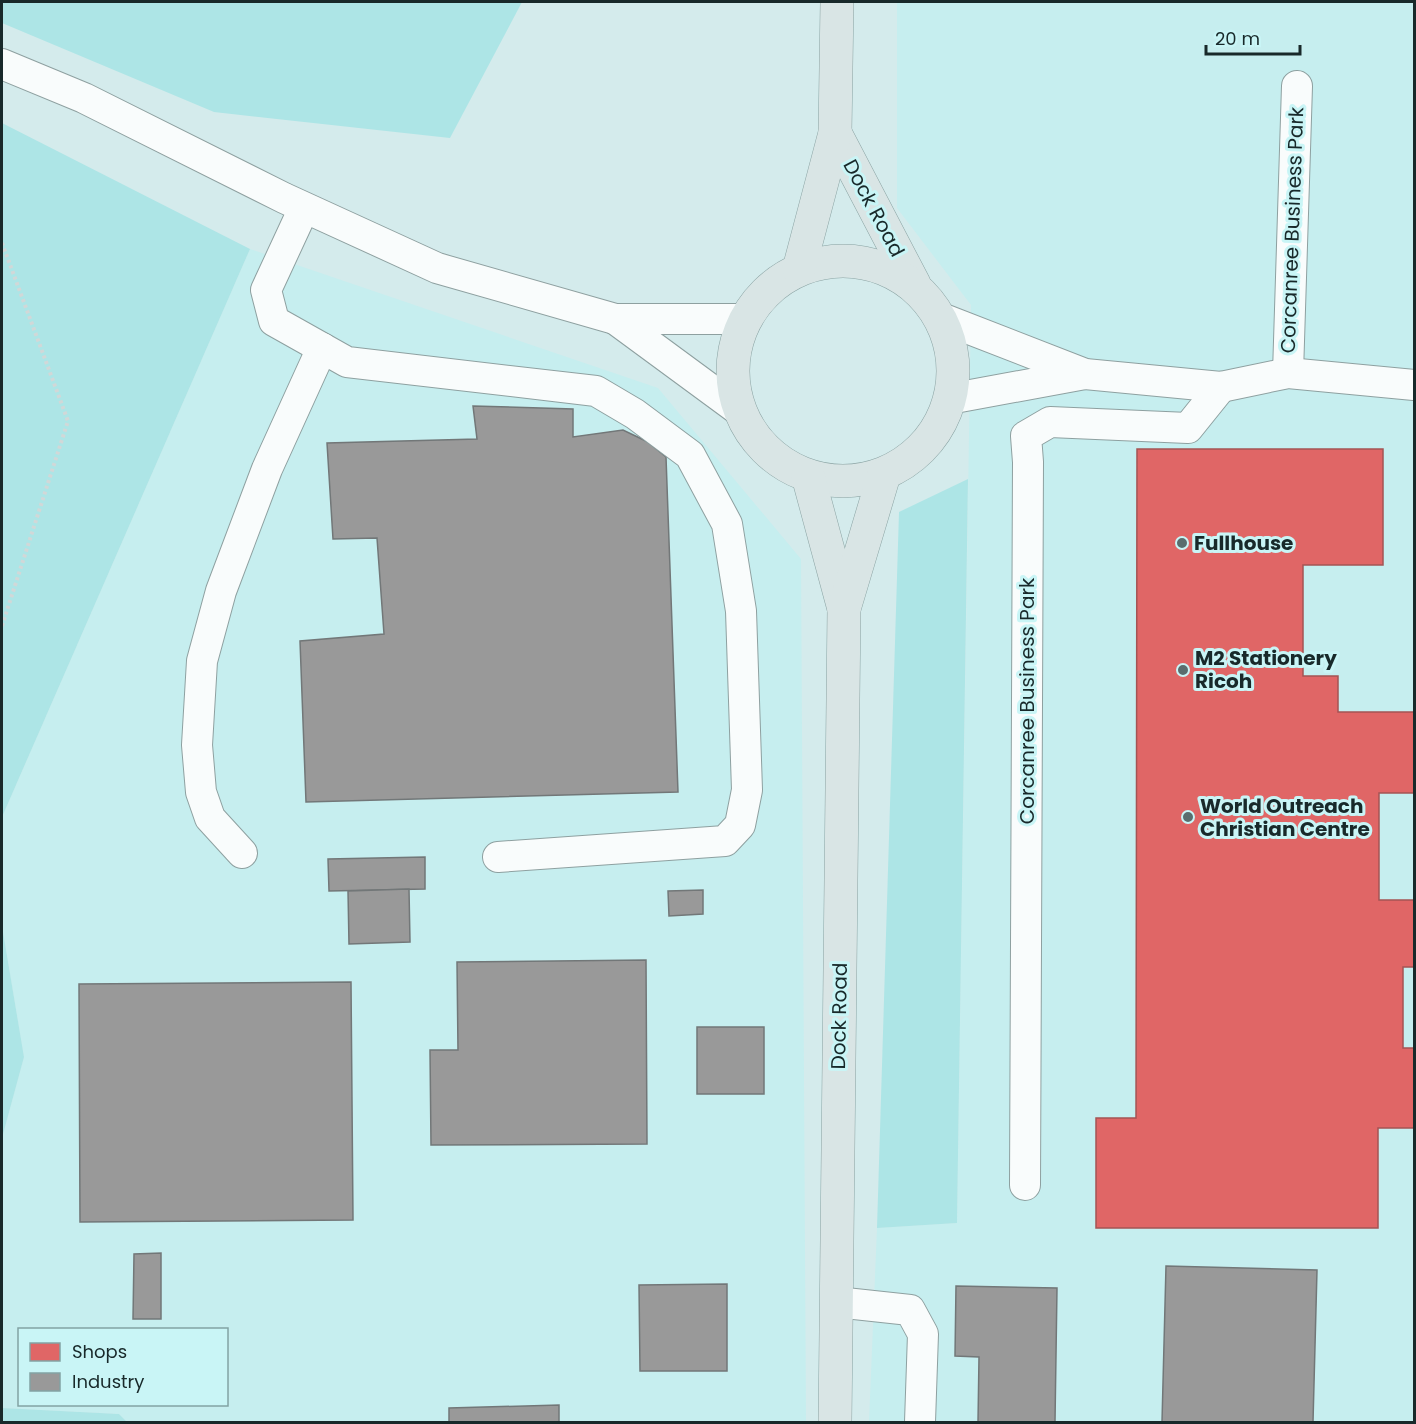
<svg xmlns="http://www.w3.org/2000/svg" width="1416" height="1424" viewBox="0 0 1416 1424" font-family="Poppins,sans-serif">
	<rect width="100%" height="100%" fill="#d4ebec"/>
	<g fill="#c6eeef" fill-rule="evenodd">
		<polygon points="897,2 1414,2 1414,1422 869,1422 877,1228 957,1223 971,305 897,208"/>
		<path d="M250,249L658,388L801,559L806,1422H127L119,1414L2,1408V1138L24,1057L2,926V817ZM20,1330H226V1404H20Z"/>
	</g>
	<g fill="#ade5e6">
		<polygon points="2,2 522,2 450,138 214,112 2,23"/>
		<polygon points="2,123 250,249 2,817"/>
		<polygon points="968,479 957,1223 877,1228 899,512"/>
		<polygon points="2,926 24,1057 2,1138"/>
		<polygon points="2,1408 119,1414 127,1422 2,1422"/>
	</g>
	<polygon fill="#e06666" stroke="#a45454" stroke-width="1.5" points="1137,449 1383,449 1383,565 1303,565 1303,676 1338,676 1338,712 1414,712 1414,793 1379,793 1379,900 1414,900 1414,967 1403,967 1403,1048 1414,1048 1414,1128 1378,1128 1378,1228 1096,1228 1096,1118 1136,1118"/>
	<g fill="#999" stroke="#727778" stroke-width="1.5">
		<polygon points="473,406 573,409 573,437 623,430 648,442 666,457 678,792 306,802 300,641 384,634 377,538 333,539 327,443 477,439"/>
		<polygon points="425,857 425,889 329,891 328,859"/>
		<polygon points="409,889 410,942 349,944 348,891"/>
		<polygon points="703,890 703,914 669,916 668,891"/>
		<polygon points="646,960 647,1144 431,1145 430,1050 458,1050 457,962"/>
		<polygon points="351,982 353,1220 80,1222 79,984"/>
		<rect x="697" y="1027" width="67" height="67"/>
		<polygon points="161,1253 161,1319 133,1319 134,1254"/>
		<polygon points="1166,1266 1317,1270 1313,1422 1162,1422"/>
		<polygon points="727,1284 727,1371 640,1371 639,1285"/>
		<polygon points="956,1286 1057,1288 1055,1422 978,1422 979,1357 955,1356"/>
		<polygon points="559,1405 559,1422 449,1422 449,1408"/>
	</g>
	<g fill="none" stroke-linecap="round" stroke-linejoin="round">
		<g stroke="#8ea0a0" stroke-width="32">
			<g id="minor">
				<polyline points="2,64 84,98 284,198 437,268 615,319 746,319"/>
				<polyline points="304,208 266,290 274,321 347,362 596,391 635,414 690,455 727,524 741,611 747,790 740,825 725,841 498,857"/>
				<polyline points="941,318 1085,374 1221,387 1288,373 1414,385"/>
				<polyline points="615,319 740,411"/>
				<polyline points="1288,373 1297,86"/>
				<polyline points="949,399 1085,374"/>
				<polyline points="242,853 210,818 201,792 197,745 202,661 221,591 267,469 322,348"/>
				<polyline points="1025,1185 1028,462 1026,436 1050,422 1188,428 1221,387"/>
				<polyline points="836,1302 910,1310 923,1334 920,1422"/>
			</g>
		</g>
		<g stroke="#8aa3a3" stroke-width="34">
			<g id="major">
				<polyline points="835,133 914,284"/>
				<circle cx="843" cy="371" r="110"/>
				<polyline points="799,269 835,133 837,2"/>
				<polyline points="808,476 844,609"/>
				<polyline points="835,1422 844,609 884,475"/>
			</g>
		</g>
		<polyline stroke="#d1d8d8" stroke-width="4" stroke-dasharray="3 3" stroke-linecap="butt" points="2,243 68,421 2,626"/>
		<use href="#minor" stroke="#f9fcfc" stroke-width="30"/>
		<use href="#major" stroke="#d9e5e5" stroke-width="33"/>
	</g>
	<g fill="#5a6d6e" stroke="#c9f5f6" stroke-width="2">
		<circle cx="1182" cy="543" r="6"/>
		<circle cx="1183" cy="670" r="6"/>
		<circle cx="1188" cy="817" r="6"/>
	</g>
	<g text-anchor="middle" stroke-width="6" stroke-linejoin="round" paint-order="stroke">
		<g font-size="20" fill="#18292a" stroke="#c9f5f6">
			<text transform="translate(874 208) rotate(62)" y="7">Dock Road</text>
			<text transform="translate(1292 230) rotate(-88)" y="7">Corcanree Business Park</text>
			<text transform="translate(1027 701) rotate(-90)" y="7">Corcanree Business Park</text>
			<text transform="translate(839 1016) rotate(-89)" y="7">Dock Road</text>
		</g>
		<g font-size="20" font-weight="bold" fill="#18292a" stroke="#c9f5f6" text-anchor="start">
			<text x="1194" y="550">Fullhouse</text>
			<text x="1195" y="665">M2 Stationery<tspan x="1195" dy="23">Ricoh</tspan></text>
			<text x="1200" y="813">World Outreach<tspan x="1200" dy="23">Christian Centre</tspan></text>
		</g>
	</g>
	<rect width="1416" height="1424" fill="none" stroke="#18292a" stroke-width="6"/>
	<rect x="18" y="1328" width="210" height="78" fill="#c9f5f6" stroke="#82a3a4" stroke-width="1.5"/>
	<rect x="30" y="1343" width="30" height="18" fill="#e06666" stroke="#82a3a4" stroke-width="1.5"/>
	<text x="72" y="1358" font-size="18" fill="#18292a">Shops</text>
	<rect x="30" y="1373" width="30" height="18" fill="#999999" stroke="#82a3a4" stroke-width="1.5"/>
	<text x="72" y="1388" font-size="18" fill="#18292a">Industry</text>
	<path d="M1206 45v9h94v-9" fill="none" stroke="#18292a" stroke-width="3"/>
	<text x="1215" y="45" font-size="18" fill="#18292a" stroke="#c9f5f6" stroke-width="4.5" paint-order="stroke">20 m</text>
</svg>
